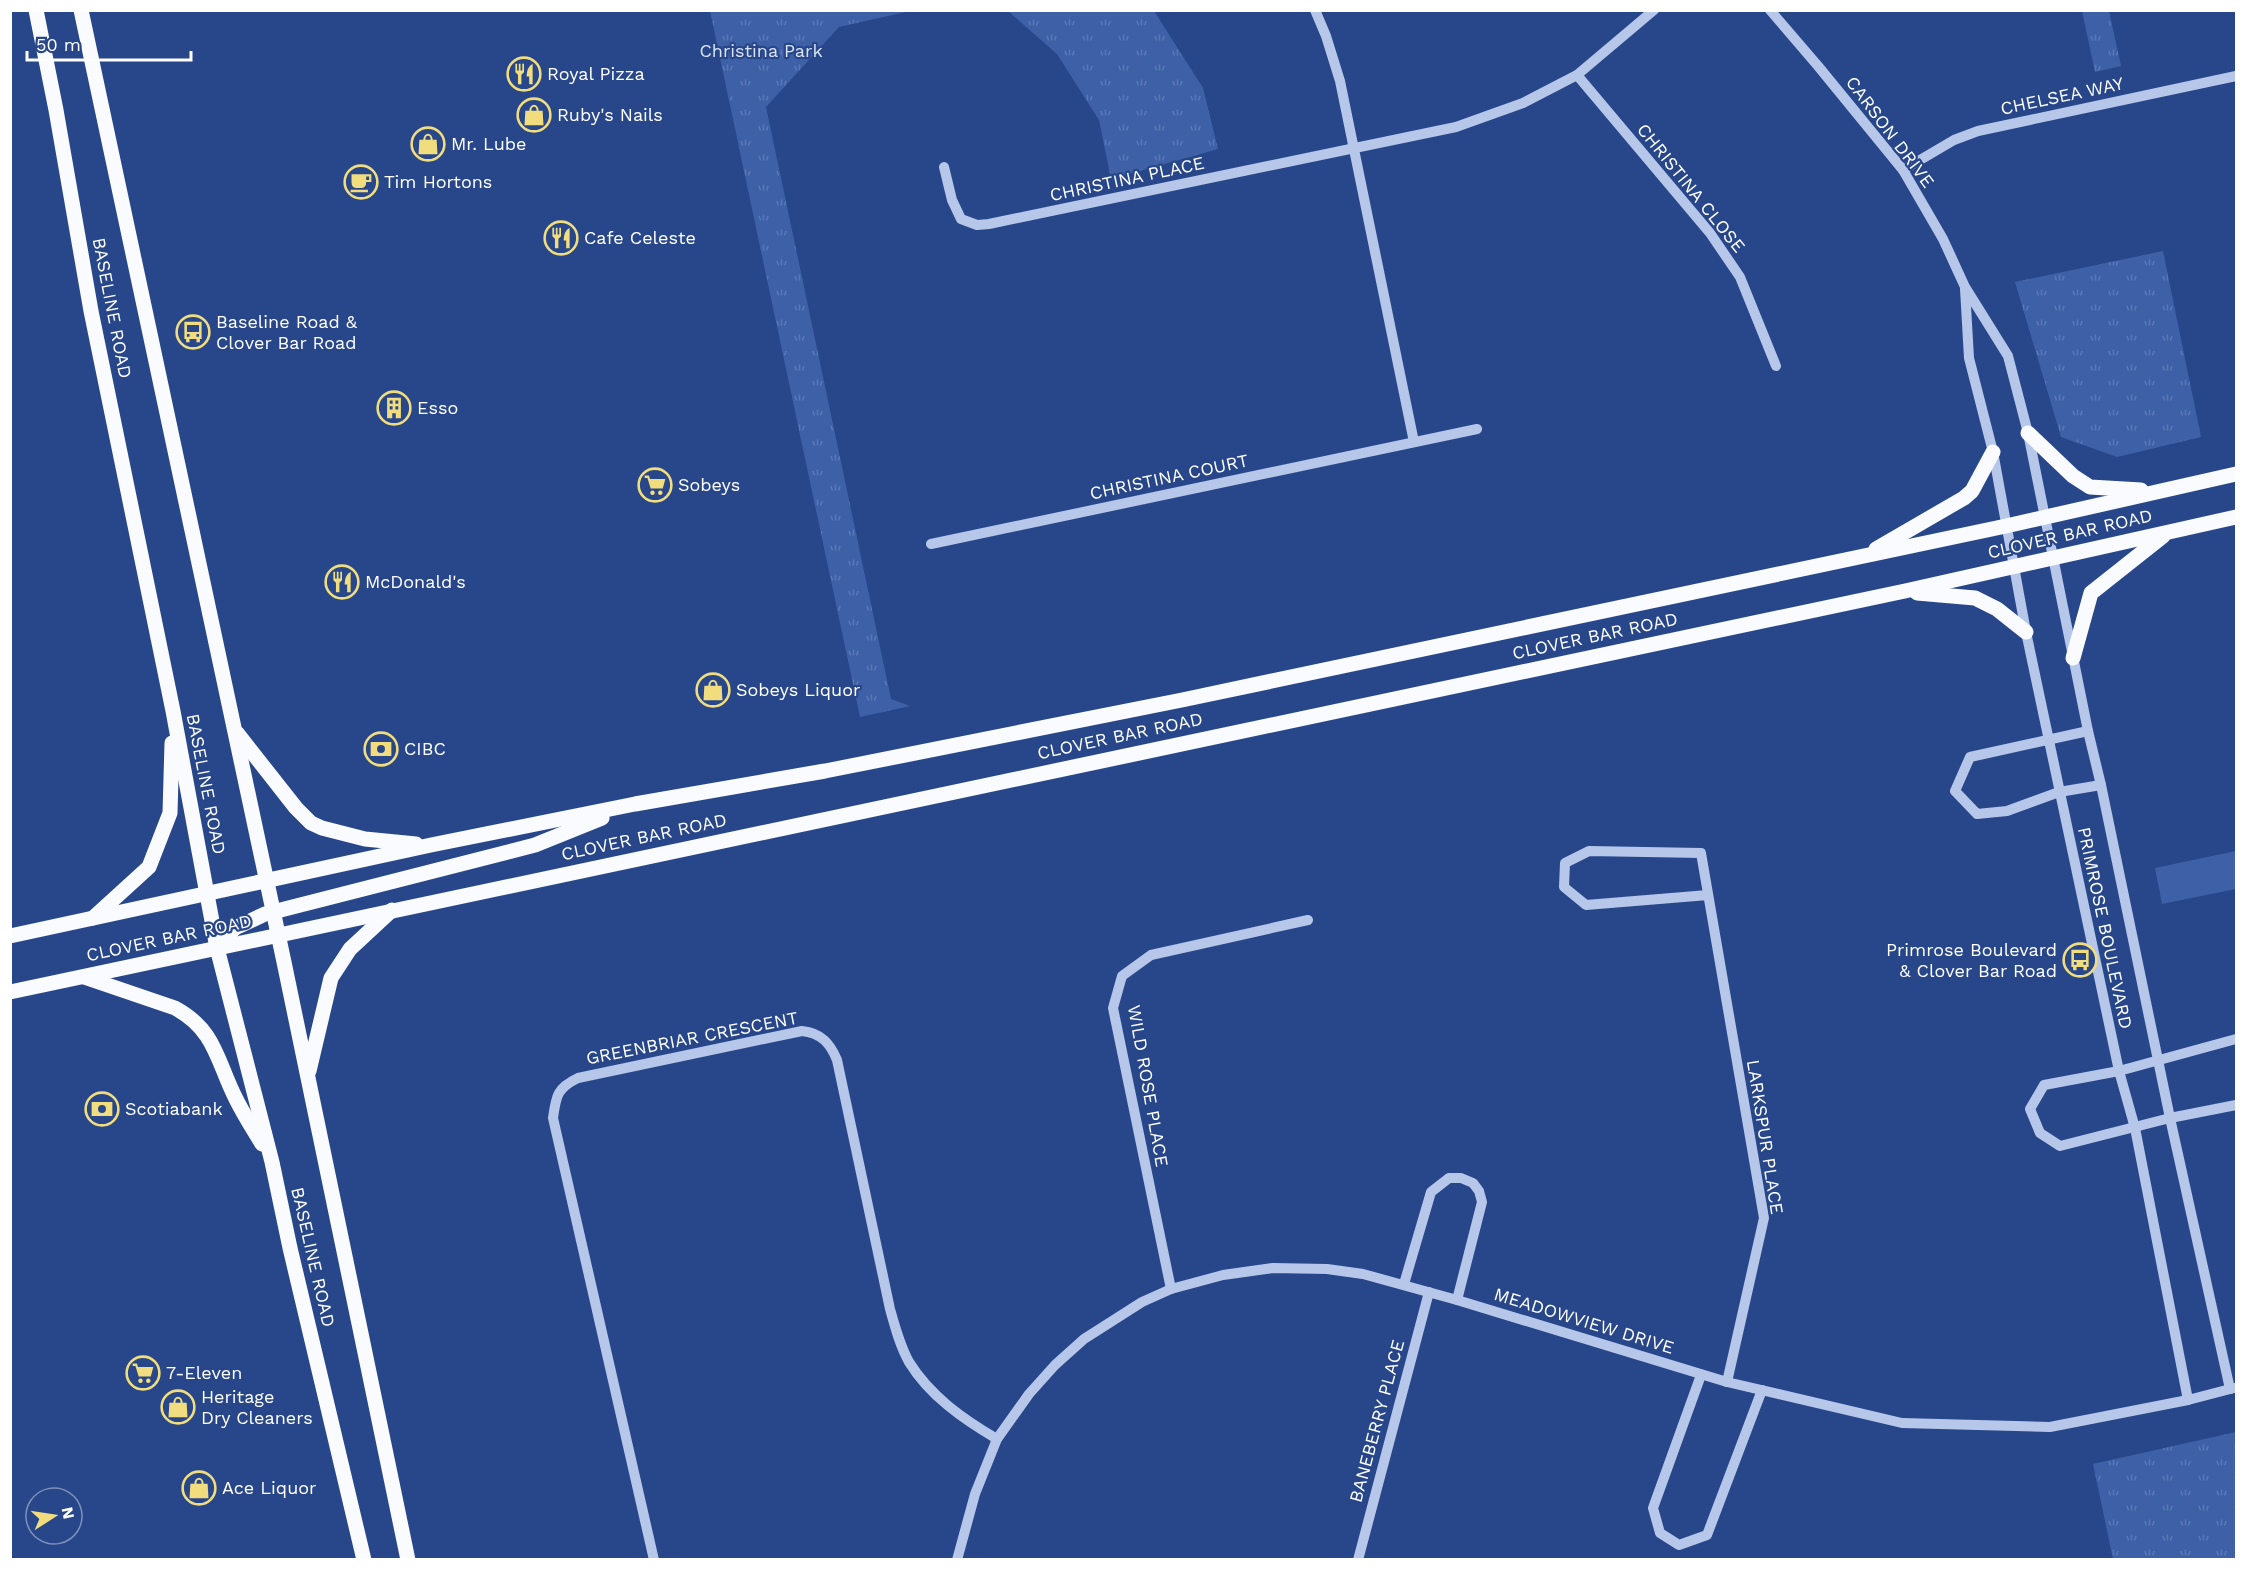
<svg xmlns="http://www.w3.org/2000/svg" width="2247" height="1570" viewBox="0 0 2247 1570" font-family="'Work Sans',sans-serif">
	<defs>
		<pattern id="park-tufts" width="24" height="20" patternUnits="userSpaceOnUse" patternTransform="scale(1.5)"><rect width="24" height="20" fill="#3d60a7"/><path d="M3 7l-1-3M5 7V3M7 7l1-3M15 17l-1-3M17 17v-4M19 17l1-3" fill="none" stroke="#5a78b4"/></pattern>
	</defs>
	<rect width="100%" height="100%" fill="#28478a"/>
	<polygon fill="#3d60a7" points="2236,851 2236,889 2162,904 2155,868"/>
	<g fill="url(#park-tufts)">
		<polygon points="710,11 910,11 839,27 766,107 891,699 910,706 860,717"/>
		<polygon points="1008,11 1154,11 1203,88 1218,149 1111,179 1099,120 1057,54"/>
		<polygon points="2082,11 2109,11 2121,66 2095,72"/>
		<polygon points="2163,251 2201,437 2117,457 2061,437 2015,282"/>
		<polygon points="2236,1432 2236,1559 2113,1559 2093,1464"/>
	</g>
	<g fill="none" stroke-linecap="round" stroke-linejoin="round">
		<g stroke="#b6c7e9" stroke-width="10">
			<polyline points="1315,10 1326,36 1340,81 1414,442"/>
			<polyline points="1770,10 1818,66 1903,170 1943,239 1965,287 2008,356 2028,433 2088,731 2101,785 2170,1118 2230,1389"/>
			<polyline points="1577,75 1710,233 1740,277 1776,366"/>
			<polyline points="944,167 952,200 961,219 977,225 989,224 1456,127 1523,103 1577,75 1654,10"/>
			<polyline points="1903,170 1954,140 1978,131 2236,76"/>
			<polyline points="1965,289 1969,358 1993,452 2026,632 2119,1071 2135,1128 2188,1400"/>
			<polyline points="931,544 1477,429"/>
			<polyline points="2088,731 1970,757 1955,791 1977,814 2007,811 2059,792 2101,785"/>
			<polyline points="1708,895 1586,905 1564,887 1565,863 1589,851 1701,853 1764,1218 1727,1382"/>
			<polyline points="2236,1039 2119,1071 2044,1085 2030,1109 2040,1133 2060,1146 2170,1118 2236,1105"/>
			<polyline points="1404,1284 1431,1192 1449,1178 1461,1178 1473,1183 1479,1191 1482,1202 1457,1300"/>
			<polyline points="1171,1289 1113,1008 1122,976 1151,955 1308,920"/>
			<polyline points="1701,1375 1653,1508 1660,1533 1679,1545 1707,1535 1762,1390"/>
			<path d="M654,1560L553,1118C556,1096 557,1088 578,1078L802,1031C821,1033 830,1043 837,1060L890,1309C895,1327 900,1346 909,1362C930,1396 963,1419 997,1439"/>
			<polyline points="957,1560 975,1494 997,1439 1029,1394 1055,1365 1084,1339 1142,1302 1171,1289 1223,1275 1273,1268 1327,1269 1363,1274 1457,1300 1727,1382 1902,1423 2050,1427 2188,1400 2234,1388"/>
			<polyline points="1358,1560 1429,1292"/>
		</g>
		<g stroke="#f9fbfe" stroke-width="15">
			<polyline points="36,10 56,110 91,311 173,711 217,948 272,1162 290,1248 364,1560"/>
			<polyline points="81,10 284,962 408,1560"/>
			<polyline points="2028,433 2073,476 2090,487 2141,490"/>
			<polyline points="1876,549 1964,498 1972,491 1993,452"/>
			<polyline points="1917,593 1975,598 1997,609 2026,632"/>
			<polyline points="2073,658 2091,593 2163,536"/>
			<polyline points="237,733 296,808 311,823 322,828 365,839 416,844"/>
			<polyline points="93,918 149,867 170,813 172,743"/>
			<polyline points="10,936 431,845 635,804 825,771 1182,700 2006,526 2236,474"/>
			<polyline points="217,948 235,928 265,914 535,845 602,818"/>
			<path d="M84,977L175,1008C216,1030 217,1062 236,1099C244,1115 253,1129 262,1144"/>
			<polyline points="10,992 1905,591 2236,517"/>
			<polyline points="309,1071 331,978 350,949 392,910"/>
		</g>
	</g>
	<defs>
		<g id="restaurant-ring" transform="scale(1.725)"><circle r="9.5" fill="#28478a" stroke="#f1dd7d" stroke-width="1.5"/><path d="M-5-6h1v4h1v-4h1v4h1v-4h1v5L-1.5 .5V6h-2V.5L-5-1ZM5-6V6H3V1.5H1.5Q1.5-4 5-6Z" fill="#f1dd7d"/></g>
		<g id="shop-ring" transform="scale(1.725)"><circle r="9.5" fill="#28478a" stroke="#f1dd7d" stroke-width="1.5"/><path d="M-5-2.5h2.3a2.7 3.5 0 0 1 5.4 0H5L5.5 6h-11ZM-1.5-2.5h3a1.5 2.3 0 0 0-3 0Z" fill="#f1dd7d"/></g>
		<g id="cafe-ring" transform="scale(1.725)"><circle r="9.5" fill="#28478a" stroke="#f1dd7d" stroke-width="1.5"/><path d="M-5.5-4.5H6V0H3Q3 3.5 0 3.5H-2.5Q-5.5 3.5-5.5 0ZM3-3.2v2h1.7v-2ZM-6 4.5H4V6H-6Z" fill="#f1dd7d"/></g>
		<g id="bus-ring" transform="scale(1.725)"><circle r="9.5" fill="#28478a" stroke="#f1dd7d" stroke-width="1.5"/><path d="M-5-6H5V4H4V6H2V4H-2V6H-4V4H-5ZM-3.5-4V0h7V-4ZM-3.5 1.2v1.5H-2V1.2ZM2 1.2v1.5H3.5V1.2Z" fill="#f1dd7d"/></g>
		<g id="building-ring" transform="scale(1.725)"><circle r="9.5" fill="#28478a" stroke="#f1dd7d" stroke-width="1.5"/><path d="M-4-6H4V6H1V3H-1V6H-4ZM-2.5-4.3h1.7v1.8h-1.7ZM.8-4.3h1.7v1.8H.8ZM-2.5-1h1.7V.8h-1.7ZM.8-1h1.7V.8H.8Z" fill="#f1dd7d"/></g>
		<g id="supermarket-ring" transform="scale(1.725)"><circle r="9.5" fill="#28478a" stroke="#f1dd7d" stroke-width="1.5"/><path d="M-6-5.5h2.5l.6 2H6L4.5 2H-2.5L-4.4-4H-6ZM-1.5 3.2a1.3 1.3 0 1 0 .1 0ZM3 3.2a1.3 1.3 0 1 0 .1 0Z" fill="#f1dd7d"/></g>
		<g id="bank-ring" transform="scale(1.725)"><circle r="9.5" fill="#28478a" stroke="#f1dd7d" stroke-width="1.5"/><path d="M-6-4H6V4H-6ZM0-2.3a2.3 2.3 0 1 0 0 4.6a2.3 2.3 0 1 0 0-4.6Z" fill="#f1dd7d"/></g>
	</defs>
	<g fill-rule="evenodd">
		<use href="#restaurant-ring" x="524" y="74"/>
		<use href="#shop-ring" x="534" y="115"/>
		<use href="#shop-ring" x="428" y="144"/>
		<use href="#cafe-ring" x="361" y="182"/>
		<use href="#restaurant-ring" x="561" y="238"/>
		<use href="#bus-ring" x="193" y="332"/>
		<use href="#building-ring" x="394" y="408"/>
		<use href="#supermarket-ring" x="655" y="485"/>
		<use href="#restaurant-ring" x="342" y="582"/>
		<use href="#shop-ring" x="713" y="690"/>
		<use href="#bank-ring" x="381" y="749"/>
		<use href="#bus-ring" x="2080" y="960"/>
		<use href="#bank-ring" x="102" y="1109"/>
		<use href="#supermarket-ring" x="143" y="1373"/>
		<use href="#shop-ring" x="178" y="1407"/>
		<use href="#shop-ring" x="199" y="1488"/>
	</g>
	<g text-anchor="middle" stroke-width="4.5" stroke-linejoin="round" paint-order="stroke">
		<g font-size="18" fill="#dae4f7" stroke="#28478a">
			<text x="761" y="57">Christina Park</text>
		</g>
		<g font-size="18" fill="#fff" stroke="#28478a" text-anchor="start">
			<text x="547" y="80">Royal Pizza</text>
			<text x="557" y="121">Ruby's Nails</text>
			<text x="451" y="150">Mr. Lube</text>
			<text x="384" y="188">Tim Hortons</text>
			<text x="584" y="244">Cafe Celeste</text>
			<text x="216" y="328">Baseline Road &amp;<tspan x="216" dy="21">Clover Bar Road</tspan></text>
			<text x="417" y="414">Esso</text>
			<text x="678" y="491">Sobeys</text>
			<text x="365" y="588">McDonald's</text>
			<text x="736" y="696">Sobeys Liquor</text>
			<text x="404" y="755">CIBC</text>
			<text x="2057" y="956" text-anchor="end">Primrose Boulevard<tspan x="2057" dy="21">&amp; Clover Bar Road</tspan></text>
			<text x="125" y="1115">Scotiabank</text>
			<text x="166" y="1379">7-Eleven</text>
			<text x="201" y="1403">Heritage<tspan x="201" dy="21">Dry Cleaners</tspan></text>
			<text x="222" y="1494">Ace Liquor</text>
		</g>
		<g font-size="18" fill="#fff" stroke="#28478a">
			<text transform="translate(2062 96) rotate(-12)" y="6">CHELSEA WAY</text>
			<text transform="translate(1890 132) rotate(53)" y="6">CARSON DRIVE</text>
			<text transform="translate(1127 179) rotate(-12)" y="6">CHRISTINA PLACE</text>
			<text transform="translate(1691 188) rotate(51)" y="6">CHRISTINA CLOSE</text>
			<text transform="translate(112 308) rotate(79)" y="6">BASELINE ROAD</text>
			<text transform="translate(1169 477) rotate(-12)" y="6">CHRISTINA COURT</text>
			<text transform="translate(2070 534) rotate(-13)" y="6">CLOVER BAR ROAD</text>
			<text transform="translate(1595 636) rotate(-12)" y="6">CLOVER BAR ROAD</text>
			<text transform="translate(1120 736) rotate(-12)" y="6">CLOVER BAR ROAD</text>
			<text transform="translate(206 784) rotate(79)" y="6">BASELINE ROAD</text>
			<text transform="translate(644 837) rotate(-12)" y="6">CLOVER BAR ROAD</text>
			<text transform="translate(2105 928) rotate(78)" y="6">PRIMROSE BOULEVARD</text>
			<text transform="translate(169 938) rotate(-12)" y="6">CLOVER BAR ROAD</text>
			<text transform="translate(692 1038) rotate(-11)" y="6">GREENBRIAR CRESCENT</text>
			<text transform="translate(1148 1086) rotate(80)" y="6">WILD ROSE PLACE</text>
			<text transform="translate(1765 1137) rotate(81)" y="6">LARKSPUR PLACE</text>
			<text transform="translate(313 1257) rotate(77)" y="6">BASELINE ROAD</text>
			<text transform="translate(1584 1321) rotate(17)" y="6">MEADOWVIEW DRIVE</text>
			<text transform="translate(1377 1421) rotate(-75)" y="6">BANEBERRY PLACE</text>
		</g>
	</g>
	<rect width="2247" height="1570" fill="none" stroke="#ffffff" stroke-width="24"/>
	<g transform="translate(54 1516) rotate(78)"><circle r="28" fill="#28478a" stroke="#7e91b9" stroke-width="1.5"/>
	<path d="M0-4.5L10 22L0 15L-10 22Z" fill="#f1dd7d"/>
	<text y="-9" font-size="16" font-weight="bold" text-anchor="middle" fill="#ffffff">N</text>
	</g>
	<path d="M27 51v9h164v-9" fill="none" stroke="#ffffff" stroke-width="3"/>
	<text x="36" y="51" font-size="18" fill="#ffffff" stroke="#28478a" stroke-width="4.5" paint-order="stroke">50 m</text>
</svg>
